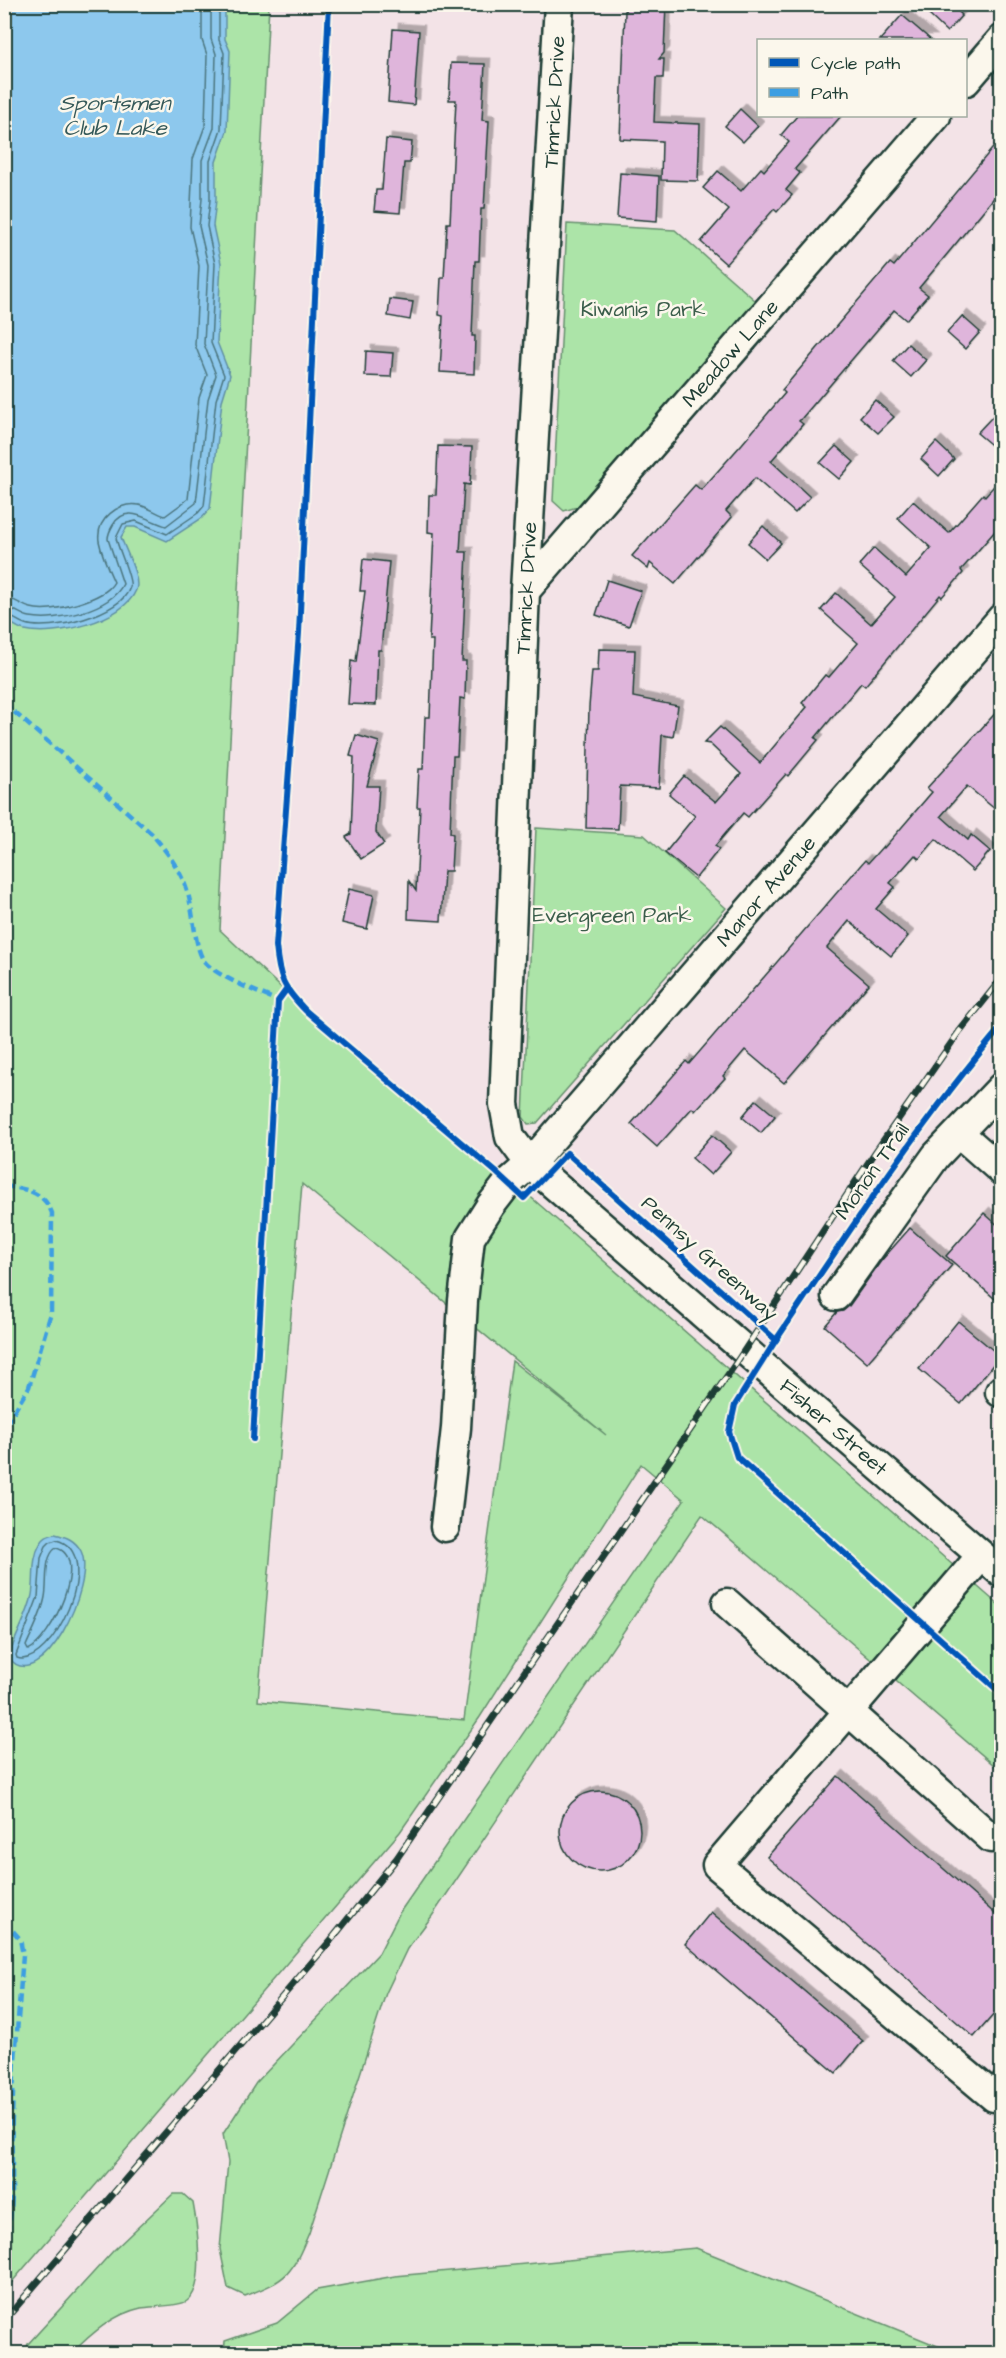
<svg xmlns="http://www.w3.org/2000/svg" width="1006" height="2358" viewBox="0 0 1006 2358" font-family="'Architects Daughter',sans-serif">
	<defs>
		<filter id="shadow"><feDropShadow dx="5.5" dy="-5.5" stdDeviation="0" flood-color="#0004"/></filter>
	</defs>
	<rect width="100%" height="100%" fill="#f3e3e7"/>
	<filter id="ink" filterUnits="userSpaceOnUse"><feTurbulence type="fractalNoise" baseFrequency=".0167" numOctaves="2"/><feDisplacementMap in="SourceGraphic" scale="12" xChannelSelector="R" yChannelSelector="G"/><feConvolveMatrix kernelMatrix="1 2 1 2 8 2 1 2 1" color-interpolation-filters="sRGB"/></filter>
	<g filter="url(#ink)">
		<g fill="#ace4a8" stroke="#66906e" stroke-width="1.5" fill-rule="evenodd">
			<path d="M5,5H269L220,930L306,1011L510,1179L1001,1607V1771L702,1515L432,1916L407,1949L386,1993L309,2233C291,2275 289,2279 245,2296L228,2288L220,2249L228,2162L223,2134L256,2083L379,1953L400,1912L684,1500L641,1464L480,1717L400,1832L5,2290ZM302,1184L606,1435L512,1361L464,1720L258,1701Z"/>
			<polygon points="567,224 675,230 756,301 577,507 564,511 553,501"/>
			<polygon points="536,828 644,835 726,908 537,1123 528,1124 523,1117"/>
			<path d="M173,2194H183L193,2203C197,2224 206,2288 187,2301C178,2307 152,2306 141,2308C113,2314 91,2334 72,2353H25L28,2344L114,2250Z"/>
			<polygon points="696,2248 955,2353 224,2353 225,2341 277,2323 317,2290 395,2276"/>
		</g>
		<g fill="#8dc8ed" stroke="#6190a3" stroke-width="1.5">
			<path d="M5,4L225,5V39L230,51L227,131L216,162V200L213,226L221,263L217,342L230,375L222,401L210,509L202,518L167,541L135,527H127L121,537C125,550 141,578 136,590C124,621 55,637 25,630C18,629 11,623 5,619Z"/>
			<path d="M55,1534C67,1537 75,1540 81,1551C97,1585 40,1698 9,1658C14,1636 28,1617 32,1595C35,1578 31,1560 40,1544C44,1537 48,1536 55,1534Z"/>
		</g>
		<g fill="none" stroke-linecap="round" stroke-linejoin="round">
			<g stroke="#4b757e" stroke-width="1.5">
				<path d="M4,598C15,598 21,606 31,608C50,614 105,600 114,582C108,569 102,556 99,541C96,519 118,502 139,505C148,507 156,513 165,516L188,499L199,398L207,375L195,345L199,266L190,227L193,159L205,126L207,55L202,40V4"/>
				<path d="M4,607C15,608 21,616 30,617C57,622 110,610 123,584L108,539C108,534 110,530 113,525C126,502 148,521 166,526L196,503L208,399L216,375L204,344L208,265L199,226L202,199V160L214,128L216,54L211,39V4"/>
				<path d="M4,615C13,616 18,622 25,624C50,632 122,615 130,587C133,580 118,549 116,538L123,524L136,521L167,534L198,513L204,506L216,400L224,375L211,343L215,264L207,226L210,200V161L221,129L224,53L219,40V4"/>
				<path d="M56,1540C108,1552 51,1670 17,1658L16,1655L38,1597L41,1558L46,1546L50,1542Z"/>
				<path d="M56,1548C91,1556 51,1641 28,1650L26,1646C33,1630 42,1614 45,1597C48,1583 43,1557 56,1548Z"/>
			</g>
		</g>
		<g fill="#dfb5db" stroke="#1f3d34" stroke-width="1.5" filter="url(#shadow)">
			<polygon points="627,4 666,4 664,53 659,59 664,59 663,78 656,78 654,122 700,124 698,181 661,180 662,141 620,139 625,11"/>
			<polygon points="938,4 951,4 962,15 947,32 929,15"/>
			<polygon points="902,15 931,40 880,40"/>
			<polygon points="393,29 419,31 414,105 388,102"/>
			<polygon points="451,63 485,64 482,120 489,121 484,209 481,209 479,261 475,261 472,336 475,336 474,374 440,372 443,316 439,315 441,278 444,278 447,223 450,223 456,100 449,100"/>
			<polygon points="740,109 758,126 743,142 725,126"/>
			<polygon points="797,116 841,116 795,169 800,173 786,190 792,195 777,212 774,209 726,264 701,242 729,210 703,188 718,171 741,191 761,168 764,171 789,142 781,135"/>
			<polygon points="1002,137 1002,188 919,288 928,295 906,320 894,310 802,418 799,421 803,424 771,461 810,497 795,513 755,478 726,511 732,517 675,584 650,563 648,569 632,556 695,485 701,490 742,444 785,393 782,390 890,263 894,266"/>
			<polygon points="386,139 412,142 410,163 404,163 400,213 374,211 376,190 382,190"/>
			<polygon points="620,173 659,176 657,221 617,218"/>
			<polygon points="390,299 413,302 410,320 388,316"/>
			<polygon points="962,316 980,332 965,349 947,333"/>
			<polygon points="908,344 926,360 911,377 893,361"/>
			<polygon points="366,351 393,353 391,377 365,376"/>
			<polygon points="875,400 894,417 878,433 860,417"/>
			<polygon points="993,416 1002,424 1002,454 977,433"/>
			<polygon points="936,442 954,459 939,476 921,459"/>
			<polygon points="438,446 472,447 470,485 464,484 460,552 467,552 462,661 466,661 465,699 460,698 457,756 453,756 450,833 453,834 451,871 444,871 441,921 408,919 409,881 416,891 420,807 417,807 419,769 423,769 425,717 430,717 433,640 429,640 434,533 428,532 429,495 436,495"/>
			<polygon points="836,446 854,462 839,479 820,463"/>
			<polygon points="1002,477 1002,523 961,570 963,573 942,597 940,595 865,686 861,683 815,738 818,740 788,776 786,774 748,817 743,813 715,846 719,849 696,878 665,853 695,816 669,794 684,776 716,802 741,774 710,744 704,743 720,727 760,763 807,707 802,703 825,675 829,677 858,643 821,610 836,593 871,624 895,597 859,565 874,548 906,577 931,548 898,518 913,501 949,533 983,494 985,496"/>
			<polygon points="763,526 781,543 766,559 748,543"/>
			<polygon points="363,559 389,562 381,650 378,650 376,705 348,704 351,661 356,662 365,591 360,591"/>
			<polygon points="607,580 641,591 629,626 596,615"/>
			<polygon points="599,649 635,650 633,697 678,706 673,737 662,735 659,788 620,786 618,829 586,828 589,707 592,671 598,671"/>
			<polygon points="1002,706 1002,815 967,786 941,816 968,840 971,835 990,851 973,871 936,839 919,859 915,855 890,883 895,887 876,909 908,936 891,956 849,921 827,948 869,984 784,1083 745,1050 723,1076 725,1078 695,1111 692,1108 657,1147 631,1124 686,1061 689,1064 865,860 868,863 883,846 884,848 932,792 927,788"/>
			<polygon points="356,735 379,742 367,786 379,786 376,832 384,844 361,859 346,837 351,834 354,757 350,756"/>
			<polygon points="349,889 374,895 367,929 342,923"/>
			<polygon points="756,1100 775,1116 761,1133 742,1117"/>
			<polygon points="712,1135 731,1152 711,1175 692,1158"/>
			<polygon points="984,1213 1002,1229 1002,1305 946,1256"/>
			<polygon points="910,1228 952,1265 867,1363 825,1326 837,1312 843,1311 849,1306 881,1261"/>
			<polygon points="958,1321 1000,1356 961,1404 919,1369"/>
			<polygon points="838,1776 1002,1920 1002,2005 974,2037 767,1857"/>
			<circle cx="600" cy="1831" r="40"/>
			<polygon points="711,1912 863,2041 836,2073 685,1944"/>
		</g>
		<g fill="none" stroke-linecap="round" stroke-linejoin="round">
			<g stroke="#1f3d34" stroke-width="33">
				<g id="minor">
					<polyline points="559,4 525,591 504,1104 510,1137 530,1164 1002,1573"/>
					<polyline points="966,81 1002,39"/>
					<polyline points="525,591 936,116"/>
					<polyline points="959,1133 1002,1171"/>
					<polyline points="836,1296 936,1156 1002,1087"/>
					<polyline points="1000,1392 1002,1390"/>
					<polyline points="445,1527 456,1428 463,1301 470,1238 491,1205 508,1183 530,1164 1002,618"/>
					<polyline points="981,1556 717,1865 994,2097 1002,2087"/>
					<polyline points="727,1603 991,1838"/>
				</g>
			</g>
			<use href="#minor" stroke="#fbf7ec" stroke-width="28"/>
			<g stroke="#1f3d34" stroke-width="7">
				<polyline id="rail" points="4,2321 331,1940 397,1858 736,1363 876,1151 959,1032 1002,978"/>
			</g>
			<use href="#rail" stroke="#fbf7ec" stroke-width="4.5" stroke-dasharray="14" stroke-linecap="butt"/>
			<g stroke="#3c9ee2" stroke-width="4.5" stroke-dasharray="9 4.5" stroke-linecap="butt">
				<path d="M4,703L152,834C169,854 185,876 190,902C194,918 195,948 204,961C215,976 260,993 278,1001"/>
				<path d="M4,1186C27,1189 43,1191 52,1213L51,1313L29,1387L4,1428"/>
				<path d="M4,1921L20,1939L23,1955C19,2008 14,2063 12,2117C10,2155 17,2210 4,2246"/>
			</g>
			<g stroke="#fbf7ec" stroke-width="10">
				<g id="cycleway">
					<path d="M329,4L299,633L276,946C279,979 283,987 306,1011L496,1172L524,1198L567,1153L776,1340L735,1405L729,1432L737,1457L1002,1694"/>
					<path d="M776,1340C848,1233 918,1125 1002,1026"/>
					<polyline points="253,1439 278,1001 286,990"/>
				</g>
			</g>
			<use href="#cycleway" stroke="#0057b8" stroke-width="6"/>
		</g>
	</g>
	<g text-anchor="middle" stroke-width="5" stroke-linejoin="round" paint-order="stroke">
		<g font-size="21" fill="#1f3d34" stroke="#fbf7ec">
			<text transform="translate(554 102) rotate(-87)" y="7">Timrick Drive</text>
			<text transform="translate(730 353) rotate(-49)" y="7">Meadow Lane</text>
			<text transform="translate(526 588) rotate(-87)" y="7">Timrick Drive</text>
			<text transform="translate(766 891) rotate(-49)" y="7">Manor Avenue</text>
			<text transform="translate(872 1171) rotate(-55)" y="7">Monon Trail</text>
			<text transform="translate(710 1258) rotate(42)" y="7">Pennsy Greenway</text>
			<text transform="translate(834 1427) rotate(41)" y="7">Fisher Street</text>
		</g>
		<g font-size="21" fill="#3b5e4b" stroke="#fbf7ec">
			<text x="643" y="316">Kiwanis Park</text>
			<text x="612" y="922">Evergreen Park</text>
		</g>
		<g font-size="22" font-style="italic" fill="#355959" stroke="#fbf7ec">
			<text x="115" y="110">Sportsmen<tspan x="115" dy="25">Club Lake</tspan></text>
		</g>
	</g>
	<rect width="1006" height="2358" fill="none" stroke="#fbf7ec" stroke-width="24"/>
	<rect x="12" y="12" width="982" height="2334" fill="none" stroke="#1f3d34" stroke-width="2" filter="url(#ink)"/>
	<rect x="757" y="39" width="210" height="78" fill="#fbf7ec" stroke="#a3ada2" stroke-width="1.5"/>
	<rect x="769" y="58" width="30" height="9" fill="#0057b8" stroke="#a3ada2" stroke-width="1.5"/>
	<text x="811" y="69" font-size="18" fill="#1f3d34">Cycle path</text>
	<rect x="769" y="88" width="30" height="9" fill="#3c9ee2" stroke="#a3ada2" stroke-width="1.5"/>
	<text x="811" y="99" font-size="18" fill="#1f3d34">Path</text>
</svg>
